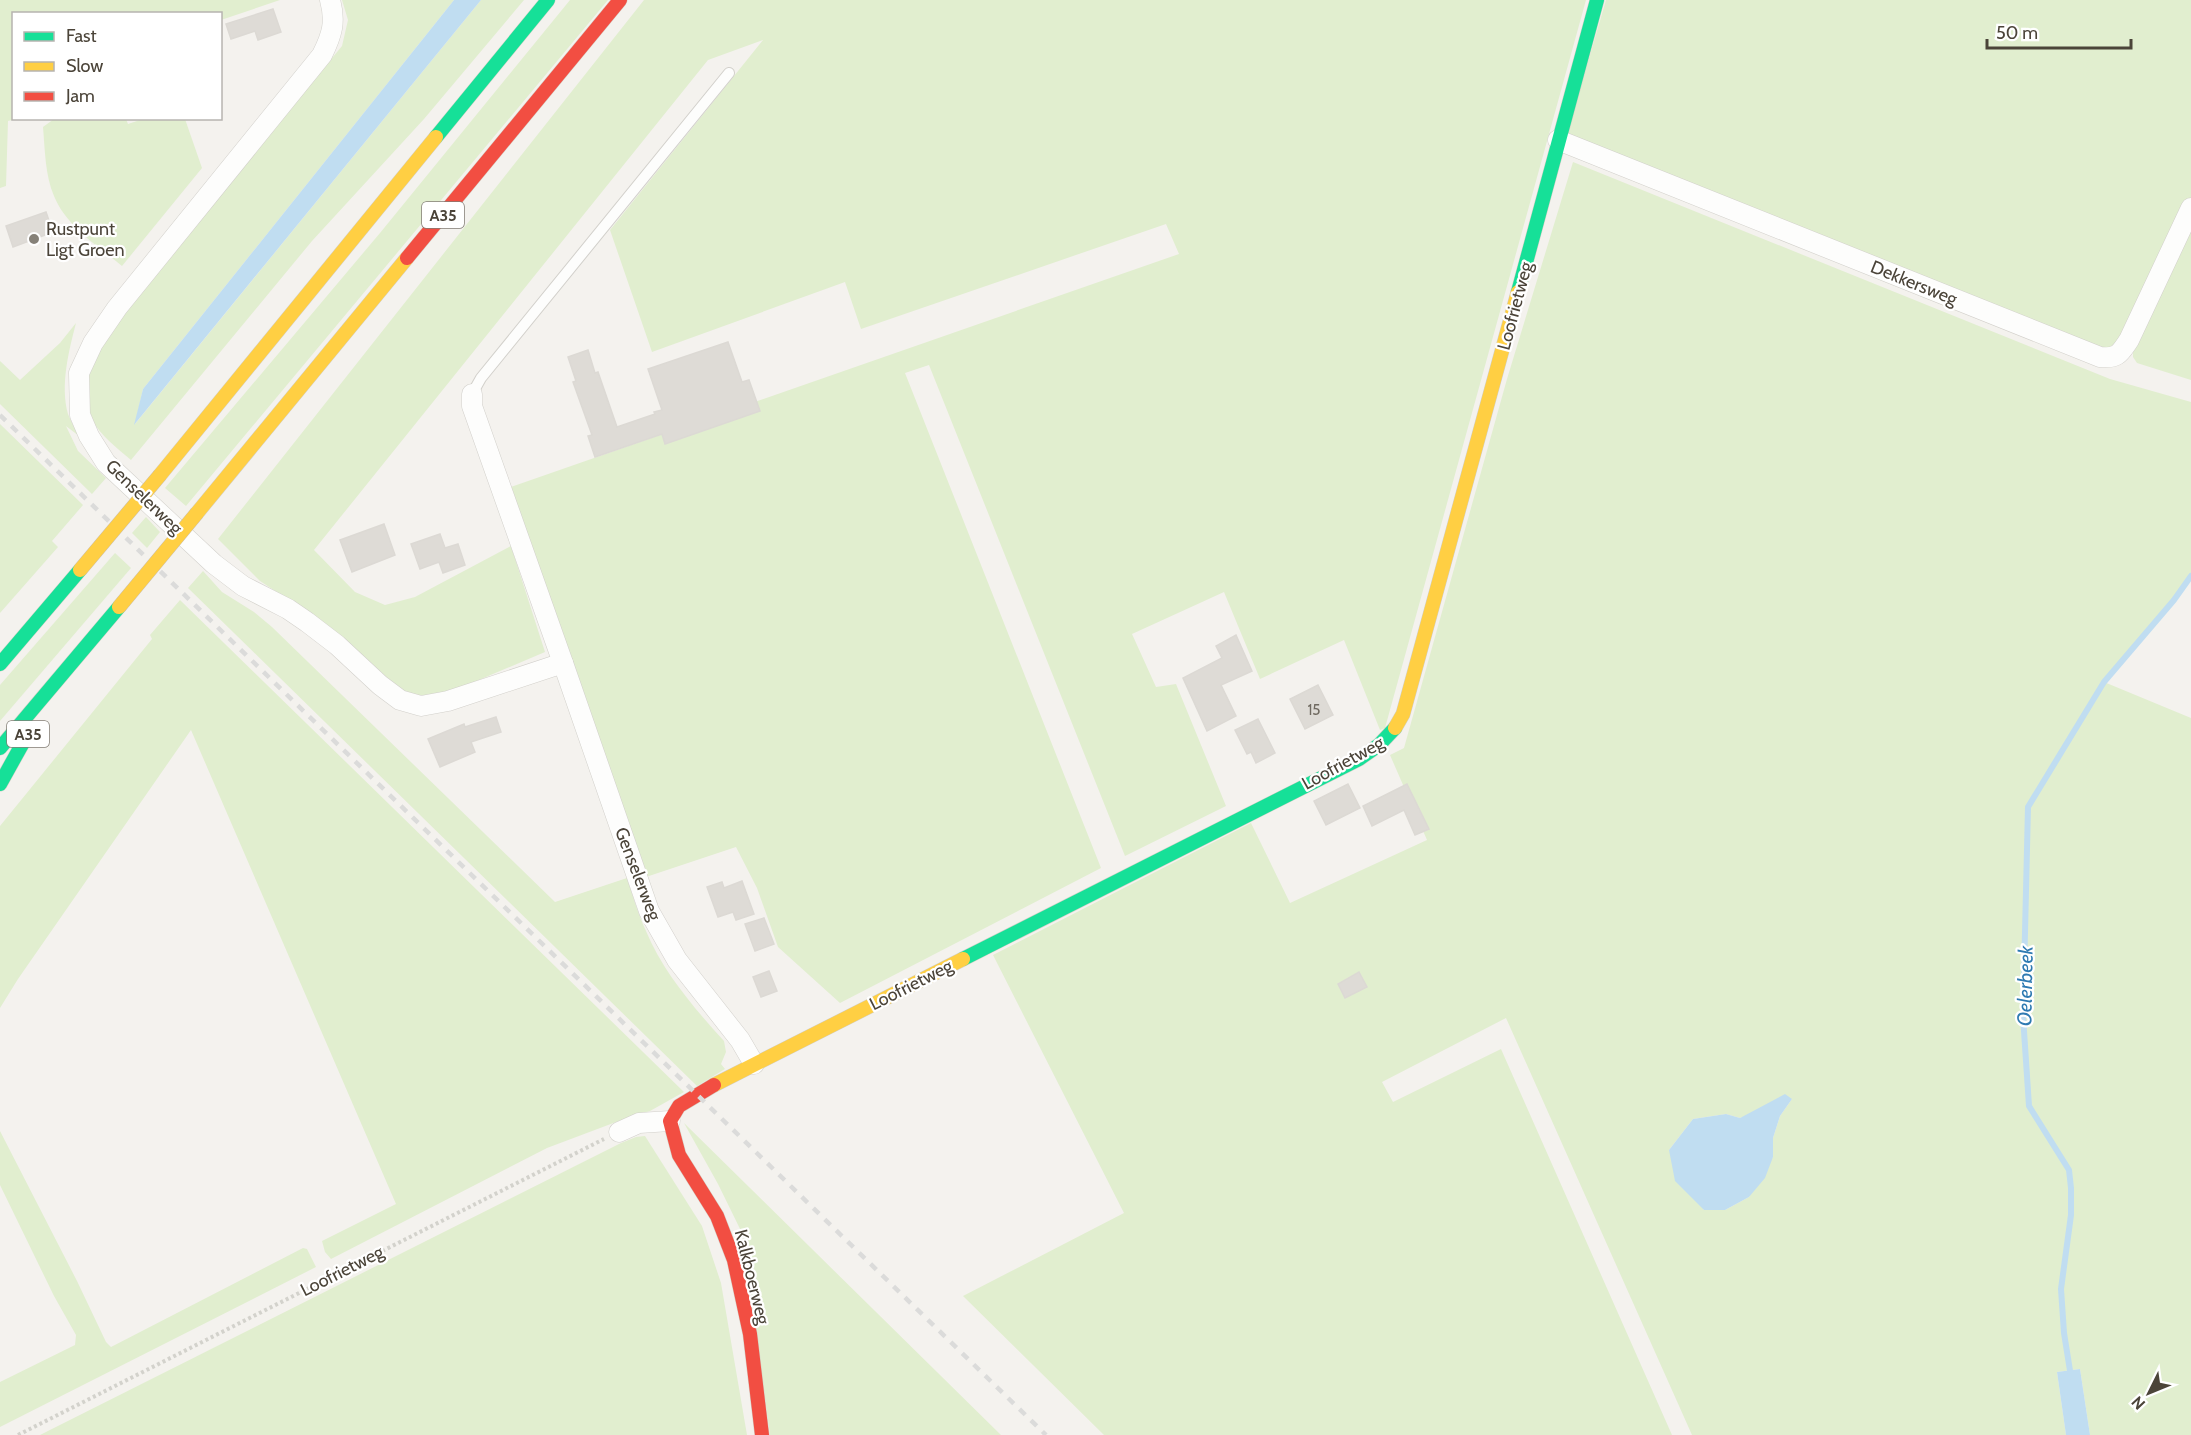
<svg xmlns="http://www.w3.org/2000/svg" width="2191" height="1435" viewBox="0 0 2191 1435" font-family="Cabin,sans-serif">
	<rect width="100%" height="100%" fill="#f4f2ee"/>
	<g fill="#e1eecf" fill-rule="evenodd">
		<polygon points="0,0 280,0 221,20 220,14 14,14 14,118 16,119 8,121 6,186 0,188"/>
		<path d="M342,0H454L143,389L135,424L481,0H524L424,119L312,241L131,460C117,448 101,436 92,420C69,376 120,317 145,285L342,46L348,20Z"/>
		<polygon points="570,0 608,0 186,506 165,488 380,233"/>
		<polygon points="644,0 1586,0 1385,728 1380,730 1344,640 1260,679 1224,592 1132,634 1156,687 1176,684 1226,806 1125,856 929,365 905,373 1101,868 840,1003 778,947 757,888 736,847 646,877 508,488 1179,254 1166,224 861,329 845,282 652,352 610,230 763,40 708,60 314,550 355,592 385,605 415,597 511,546 545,652 446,694 430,698 403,692 380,675 349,643 321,621 260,581 218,539"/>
		<polygon points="1606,0 2191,0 2191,197 2129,332 2110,353 1567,134"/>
		<path d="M54,119H126L128,124L143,119H185L202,168L122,266C98,246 66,226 54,196C45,175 45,150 43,127Z"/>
		<path d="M1573,162L2110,379L2191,402V576L2174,600L2104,682L2191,718V1435H2090L2080,1369L2057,1372L2066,1435H1692L1506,1018L1382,1082L1393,1102L1501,1049L1672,1435H1104L963,1296L1124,1213L993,955L1251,823L1290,903L1427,840L1390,755L1404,748L1507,379ZM1792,1099L1780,1116L1773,1138V1157L1749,1197L1725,1210H1704L1669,1150L1693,1119L1726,1114L1740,1118Z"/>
		<polygon points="2191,227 2191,380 2137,363 2133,357 2133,351"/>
		<path d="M76,323C69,350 60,385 68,414C71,421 75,429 79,436L66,426L78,451L106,478L92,494L0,404V361L20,380L60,343Z"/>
		<polygon points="0,424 83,505 52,541 58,547 0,613"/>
		<polygon points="146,517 160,532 147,548 132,533"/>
		<polygon points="115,553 131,568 0,721 0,685"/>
		<path d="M203,571L222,592L254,612L272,627L555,902L627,878C633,896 638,914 646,931C663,972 694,1008 724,1041L726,1052L721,1064L725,1069L697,1086L188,588Z"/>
		<polygon points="180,600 684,1092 650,1111 632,1116 547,1148 331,1259 325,1252 322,1241 396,1204 191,730 18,979 0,1008 0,826 152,639 150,635"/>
		<polygon points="684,1123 1001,1435 770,1435 743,1235 718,1184"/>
		<polygon points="0,1131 77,1281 106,1342 111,1347 303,1248 307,1249 316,1267 0,1427 0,1382 75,1345 76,1335 54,1296 0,1185"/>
		<polygon points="645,1136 702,1226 721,1283 747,1435 40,1435 621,1143 636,1137"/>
	</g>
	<g fill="#c0ddf1">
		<polygon points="454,0 481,0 134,425 143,389"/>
		<polygon points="1785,1094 1792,1099 1780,1116 1773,1138 1773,1157 1765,1178 1749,1197 1725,1210 1704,1210 1675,1181 1669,1150 1693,1119 1726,1114 1740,1118"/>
		<polygon points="2080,1369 2090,1435 2066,1435 2057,1372"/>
	</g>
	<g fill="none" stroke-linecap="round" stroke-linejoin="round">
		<polyline stroke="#c0ddf1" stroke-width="6" points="2071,1377 2064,1333 2061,1289 2071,1215 2071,1188 2069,1170 2029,1106 2023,1016 2028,807 2104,682 2174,600 2191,576"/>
	</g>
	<g fill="#dedbd6" stroke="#dcd9d4" stroke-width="1.5">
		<polygon points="273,9 281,32 258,40 255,31 231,39 226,24"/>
		<polygon points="46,212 53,232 13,247 6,226"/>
		<polygon points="728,342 742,382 749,380 760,411 665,444 662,434 595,457 588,436 592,435 573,382 576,381 568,357 588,350 595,373 598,372 617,427 655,414 654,412 662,410 648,369"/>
		<polygon points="384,524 395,555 352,572 340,540"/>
		<polygon points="440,534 445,548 458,544 465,565 443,573 439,562 420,569 411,544"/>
		<polygon points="1236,635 1252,671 1221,685 1236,716 1207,731 1183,678 1222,658 1216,646"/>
		<polygon points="1318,685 1333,715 1305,729 1290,699"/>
		<polygon points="496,717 501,732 471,742 475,752 440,767 428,739 464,724 465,727"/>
		<polygon points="1258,719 1275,753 1256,763 1251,752 1247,754 1235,730"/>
		<polygon points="1348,784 1360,808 1326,825 1314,801"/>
		<polygon points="1407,784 1429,829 1415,835 1404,810 1372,826 1363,806"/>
		<polygon points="742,881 754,914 736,920 733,912 718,917 707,887 722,882 724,888"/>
		<polygon points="764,918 774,944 755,951 745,924"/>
		<polygon points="769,971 777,991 761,997 753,977"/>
		<polygon points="1359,972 1367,987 1345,998 1338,984"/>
	</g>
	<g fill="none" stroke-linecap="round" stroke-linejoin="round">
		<g stroke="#d2d0cb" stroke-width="12">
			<polyline id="lane" points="472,394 481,378 729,73"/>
		</g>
		<g stroke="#d2d0cb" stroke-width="21">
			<g id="street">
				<path d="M330,0C336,22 332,35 322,55L117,308L93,343L79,373L80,415L89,436L106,463L214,564L243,586L288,609L307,622L337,645L380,685L400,700L421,706L448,701L563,663L649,911L677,960L740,1040L754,1064"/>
				<path d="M1558,140L2100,357C2118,359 2120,353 2129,340L2191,208"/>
				<polyline points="472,394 472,406 563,663"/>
				<polyline points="619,1132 639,1123 670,1121"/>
			</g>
		</g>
		<g stroke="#d3cfc5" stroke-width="15">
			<g id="fast">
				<polyline points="436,137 548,0"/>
				<polyline points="1518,292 1597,0"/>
				<polyline points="0,664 80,570"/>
				<polyline points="0,748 119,607"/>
				<polyline points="0,784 29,732"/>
				<polyline points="963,959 1359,759 1379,745 1395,728"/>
			</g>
		</g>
		<g stroke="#d3cfc5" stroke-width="15">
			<g id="slow">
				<polyline points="160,475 436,137"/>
				<polyline points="197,513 407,258"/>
				<polyline points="1395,728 1403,714 1518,292"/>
				<polyline points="714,1085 963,959"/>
			</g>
		</g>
		<g stroke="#d3cfc5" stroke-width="15">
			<g id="jam">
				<polyline points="407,258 620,0"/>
				<polyline points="714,1085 679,1106 670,1121 679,1155 717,1216 734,1260 750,1334 762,1435"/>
			</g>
		</g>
		<polyline stroke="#d3d2cc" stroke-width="4" stroke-dasharray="3 3" stroke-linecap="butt" points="18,1435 604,1139"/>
		<use href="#lane" stroke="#fdfdfc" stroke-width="10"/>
		<use href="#street" stroke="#fdfdfc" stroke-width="20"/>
		<use href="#fast" stroke="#16e098" stroke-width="14"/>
		<use href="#slow" stroke="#ffcf43" stroke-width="14"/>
		<use href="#jam" stroke="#f24e42" stroke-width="14"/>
		<polyline stroke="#dbdbda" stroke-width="4.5" stroke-dasharray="8 8" stroke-linecap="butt" points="0,415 1046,1435"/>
		<g stroke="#ccbfa9" stroke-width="15" stroke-linecap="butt">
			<g id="slow-bridge">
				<polyline points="80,570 160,475"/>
				<polyline points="119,607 197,513"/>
			</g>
		</g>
		<use href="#slow-bridge" stroke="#ffcf43" stroke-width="14"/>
	</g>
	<circle fill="#868178" stroke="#fff" stroke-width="2" cx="34" cy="239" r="6"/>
	<g text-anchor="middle" stroke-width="4.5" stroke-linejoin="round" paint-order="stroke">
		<g font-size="15" fill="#706a61">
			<text x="1314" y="715">15</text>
		</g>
		<g fill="#fff" stroke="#817c74" stroke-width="1.5">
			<rect x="422" y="202" width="42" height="26" rx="4.5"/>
			<rect x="7" y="721" width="42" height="26" rx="4.5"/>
		</g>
		<g font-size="16" font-weight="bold" fill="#4b4439">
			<text x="443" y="221">A35</text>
			<text x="28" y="740">A35</text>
		</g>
		<g font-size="18" fill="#4b4439" stroke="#fff" text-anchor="start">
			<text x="46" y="235">Rustpunt<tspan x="46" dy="21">Ligt Groen</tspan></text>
		</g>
		<g font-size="18" fill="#4b4439" stroke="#fff">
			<text transform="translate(1914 283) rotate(22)" y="6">Dekkersweg</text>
			<text transform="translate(1515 306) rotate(-75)" y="6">Loofrietweg</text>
			<text transform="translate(144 497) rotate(44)" y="6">Genselerweg</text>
			<text transform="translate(1343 763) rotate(-29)" y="6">Loofrietweg</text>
			<text transform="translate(638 874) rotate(69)" y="6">Genselerweg</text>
			<text transform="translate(911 985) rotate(-27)" y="6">Loofrietweg</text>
			<text transform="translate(342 1271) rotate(-27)" y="6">Loofrietweg</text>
			<text transform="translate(752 1277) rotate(76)" y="6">Kalkboerweg</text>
		</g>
		<g font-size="20" font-style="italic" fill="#2e7ab2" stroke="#fff">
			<text transform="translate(2025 986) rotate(-89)" y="7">Oelerbeek</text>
		</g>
	</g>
	<rect x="12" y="12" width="210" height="108" fill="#ffffff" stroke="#b7b4b0" stroke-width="1.5"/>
	<rect x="24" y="32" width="30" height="9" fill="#16e098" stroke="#b7b4b0" stroke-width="1.5"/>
	<text x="66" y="42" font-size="18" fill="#4b4439">Fast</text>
	<rect x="24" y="62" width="30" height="9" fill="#ffcf43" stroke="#b7b4b0" stroke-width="1.5"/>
	<text x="66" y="72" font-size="18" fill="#4b4439">Slow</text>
	<rect x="24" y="92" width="30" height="9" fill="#f24e42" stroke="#b7b4b0" stroke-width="1.5"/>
	<text x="66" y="102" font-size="18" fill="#4b4439">Jam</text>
	<g transform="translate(2149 1393) rotate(227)" stroke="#ffffff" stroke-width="4.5" paint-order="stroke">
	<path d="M0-4.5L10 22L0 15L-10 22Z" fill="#4b4439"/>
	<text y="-9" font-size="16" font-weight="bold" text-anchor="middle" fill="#4b4439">N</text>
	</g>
	<path d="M1987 39v9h144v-9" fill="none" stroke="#4b4439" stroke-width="3"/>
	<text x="1996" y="39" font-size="18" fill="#4b4439" stroke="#ffffff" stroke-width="4.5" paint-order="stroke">50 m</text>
</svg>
